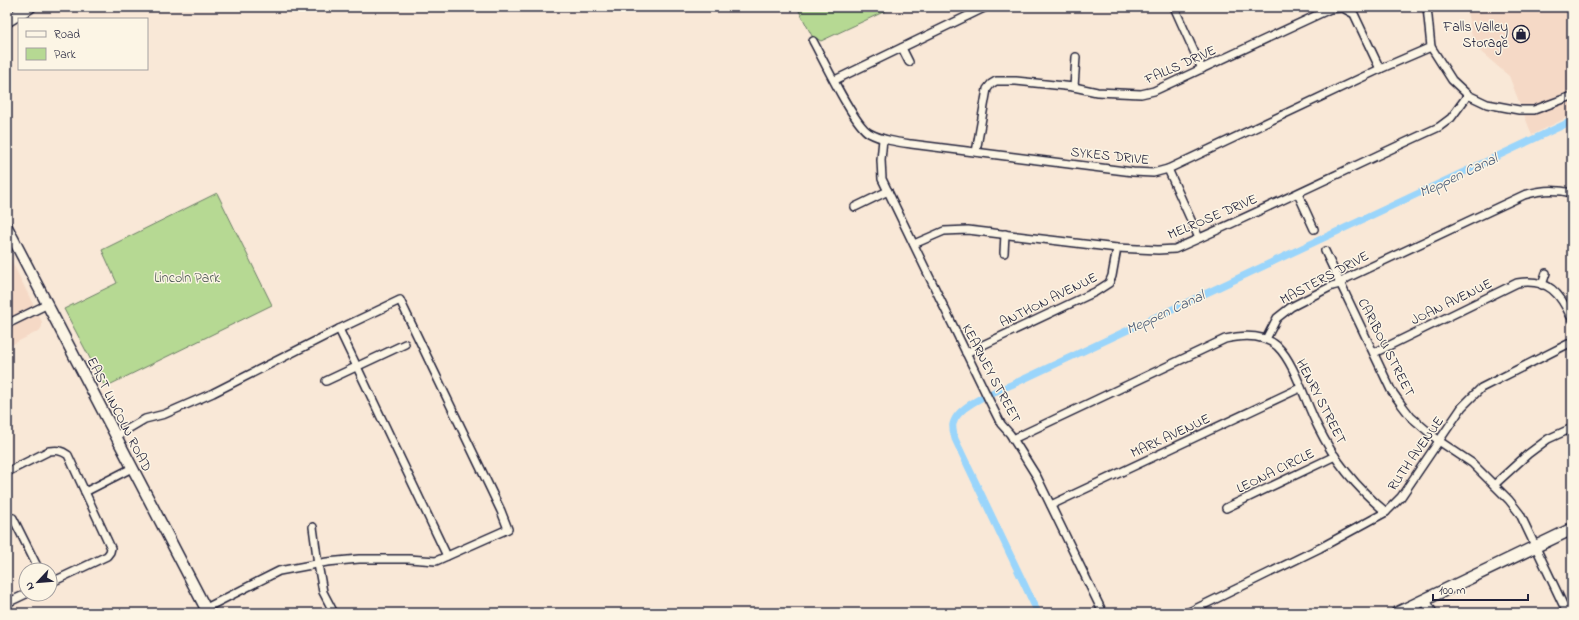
<svg xmlns="http://www.w3.org/2000/svg" width="1579" height="620" viewBox="0 0 1579 620" font-family="'Indie Flower',sans-serif">
	<rect width="100%" height="100%" fill="#f9e8d7"/>
	<filter id="ink" filterUnits="userSpaceOnUse"><feTurbulence type="fractalNoise" baseFrequency=".025" numOctaves="2"/><feDisplacementMap in="SourceGraphic" scale="8" xChannelSelector="R" yChannelSelector="G"/><feConvolveMatrix kernelMatrix="1 2 1 2 8 2 1 2 1" color-interpolation-filters="sRGB"/></filter>
	<g filter="url(#ink)">
		<g fill="#f5d9c6">
			<polygon points="1466,7 1572,7 1572,115 1532,135 1509,76 1474,46"/>
			<polygon points="7,252 42,322 42,327 39,331 7,347"/>
		</g>
		<g fill="#b6d993" stroke="#6c7e67">
			<polygon points="797,7 894,7 821,41 812,36"/>
			<polygon points="217,193 272,305 105,387 64,309 117,283 102,250"/>
		</g>
		<g fill="none" stroke-linecap="round" stroke-linejoin="round">
			<path stroke="#9ad5fb" stroke-width="7" d="M1038,613L955,439C954,434 952,429 953,424C957,405 995,392 1011,385L1572,121"/>
			<g stroke="#22223b" stroke-width="10">
				<g id="minor">
					<polyline points="1174,7 1202,69"/>
					<polyline points="1427,7 1431,47 1452,80 1468,95 1487,104 1519,110 1534,110 1572,96"/>
					<path d="M813,41C823,59 854,125 869,133C882,140 897,142 911,144L1133,172L1153,173L1168,169L1380,69L1431,47"/>
					<polyline points="902,48 909,62"/>
					<polyline points="835,80 986,7"/>
					<polyline points="1074,87 1076,57"/>
					<polyline points="883,139 881,160 882,179 989,400 1001,424 1010,434 1037,477 1103,613"/>
					<polyline points="976,152 987,89 991,84 996,81 1016,81 1074,87 1097,92 1141,94 1154,91 1330,9 1343,8 1354,14 1380,69"/>
					<polyline points="1168,169 1199,238"/>
					<polyline points="1298,194 1314,229"/>
					<polyline points="855,207 888,191"/>
					<path d="M914,244L944,231L968,230L1117,248L1158,250L1175,249C1264,210 1351,167 1439,127L1451,118L1468,95"/>
					<polyline points="1325,251 1391,390 1401,404 1411,417 1439,441 1472,463 1509,500 1520,514 1567,613"/>
					<polyline points="1004,253 1005,234"/>
					<polyline points="1542,285 1546,273"/>
					<polyline points="7,324 48,304"/>
					<polyline points="339,329 447,556"/>
					<path d="M1266,339L1277,318L1291,307L1332,286L1340,284L1347,278L1524,195C1540,190 1556,189 1572,193"/>
					<polyline points="966,353 1095,292 1109,283 1112,276 1117,248"/>
					<path d="M1374,353L1517,283C1549,278 1560,293 1572,319"/>
					<polyline points="326,381 405,344"/>
					<polyline points="116,436 145,419 165,414 213,393 339,329 400,300 501,511 508,529 436,561 409,559 359,559 327,562 279,571 206,608"/>
					<path d="M1013,439L1225,339C1242,335 1262,333 1277,346C1295,363 1306,404 1318,427C1334,460 1358,489 1386,512"/>
					<path d="M7,472L49,451C57,450 61,450 68,455L111,548L110,552L107,556L50,583"/>
					<polyline points="1494,485 1528,454 1548,439 1572,428"/>
					<polyline points="85,492 132,468"/>
					<polyline points="1051,505 1300,388"/>
					<polyline points="1226,508 1335,456"/>
					<polyline points="13,518 39,570"/>
					<polyline points="313,527 318,564 323,592 334,613"/>
					<polyline points="7,603 26,594"/>
					<polyline points="1187,613 1320,548 1386,512 1401,497 1462,407 1481,388 1572,342"/>
				</g>
			</g>
			<g stroke="#22223b" stroke-width="12">
				<polyline id="tertiary" points="1425,600 1432,613"/>
			</g>
			<g stroke="#22223b" stroke-width="13">
				<polyline id="secondary" points="7,227 208,613"/>
			</g>
			<g stroke="#22223b" stroke-width="14">
				<g id="primary">
					<polyline points="7,21 30,7"/>
					<polyline points="1397,613 1572,529"/>
				</g>
			</g>
			<use href="#minor" stroke="#fcf5e5" stroke-width="7"/>
			<use href="#tertiary" stroke="#fcf5e5" stroke-width="9"/>
			<use href="#secondary" stroke="#fcf5e5" stroke-width="10"/>
			<use href="#primary" stroke="#fcf5e5" stroke-width="11"/>
		</g>
	</g>
	<defs>
		<g id="shop-ring" transform="scale(0.9)"><circle r="9.5" fill="#fcf5e5" stroke="#22223b" stroke-width="1.5"/><path d="M-5-2.5h2.3a2.7 3.5 0 0 1 5.4 0H5L5.5 6h-11ZM-1.5-2.5h3a1.5 2.3 0 0 0-3 0Z" fill="#22223b"/></g>
	</defs>
	<g fill-rule="evenodd">
		<use href="#shop-ring" x="1521" y="34"/>
	</g>
	<g text-anchor="middle" stroke-width="3" stroke-linejoin="round" paint-order="stroke">
		<g font-size="14" fill="#22223b" stroke="#fcf5e5" text-anchor="end">
			<text x="1508" y="31">Falls Valley<tspan x="1508" dy="16">Storage</tspan></text>
		</g>
		<g font-size="14" fill="#22223b" stroke="#fcf5e5">
			<text transform="translate(1180 64) rotate(-24)" y="5">FALLS DRIVE</text>
			<text transform="translate(1110 155) rotate(6)" y="5">SYKES DRIVE</text>
			<text transform="translate(1212 216) rotate(-23)" y="5">MELROSE DRIVE</text>
			<text transform="translate(1324 277) rotate(-28)" y="5">MASTERS DRIVE</text>
			<text transform="translate(1048 299) rotate(-26)" y="5">ANTHON AVENUE</text>
			<text transform="translate(1451 301) rotate(-26)" y="5">JOAN AVENUE</text>
			<text transform="translate(1387 347) rotate(63)" y="5">CARIBOU STREET</text>
			<text transform="translate(992 373) rotate(62)" y="5">KEARNEY STREET</text>
			<text transform="translate(1322 401) rotate(63)" y="5">HENRY STREET</text>
			<text transform="translate(120 414) rotate(63)" y="5">EAST LINCOLN ROAD</text>
			<text transform="translate(1170 435) rotate(-25)" y="5">MARK AVENUE</text>
			<text transform="translate(1415 453) rotate(-55)" y="5">RUTH AVENUE</text>
			<text transform="translate(1275 470) rotate(-26)" y="5">LEONA CIRCLE</text>
		</g>
		<g font-size="14" fill="#4e5955" stroke="#fcf5e5">
			<text x="187" y="282">Lincoln Park</text>
		</g>
		<g font-size="15" font-style="italic" fill="#465875" stroke="#fcf5e5">
			<text transform="translate(1458 175) rotate(-25)" y="5">Meppen Canal</text>
			<text transform="translate(1165 312) rotate(-25)" y="5">Meppen Canal</text>
		</g>
	</g>
	<rect width="1579" height="620" fill="none" stroke="#fcf5e5" stroke-width="24"/>
	<rect x="12" y="12" width="1555" height="596" fill="none" stroke="#22223b" stroke-width="1.5" filter="url(#ink)"/>
	<rect x="18" y="18" width="130" height="52" fill="#fcf5e5" stroke="#a5a1a1"/>
	<rect x="26" y="31" width="20" height="6" fill="#fcf5e5" stroke="#a5a1a1"/>
	<text x="54" y="38" font-size="12" fill="#22223b">Road</text>
	<rect x="26" y="48" width="20" height="12" fill="#b6d993" stroke="#a5a1a1"/>
	<text x="54" y="58" font-size="12" fill="#22223b">Park</text>
	<g transform="translate(38 582) rotate(244)"><circle r="19" fill="#fcf5e5" stroke="#a5a1a1"/>
	<path d="M0-3L7 15L0 10L-7 15Z" fill="#22223b"/>
	<text y="-6" font-size="11" font-weight="bold" text-anchor="middle" fill="#22223b">N</text>
	</g>
	<path d="M1433 594v6h95v-6" fill="none" stroke="#22223b" stroke-width="2"/>
	<text x="1439" y="594" font-size="12" fill="#22223b" stroke="#fcf5e5" stroke-width="3" paint-order="stroke">100 m</text>
</svg>
